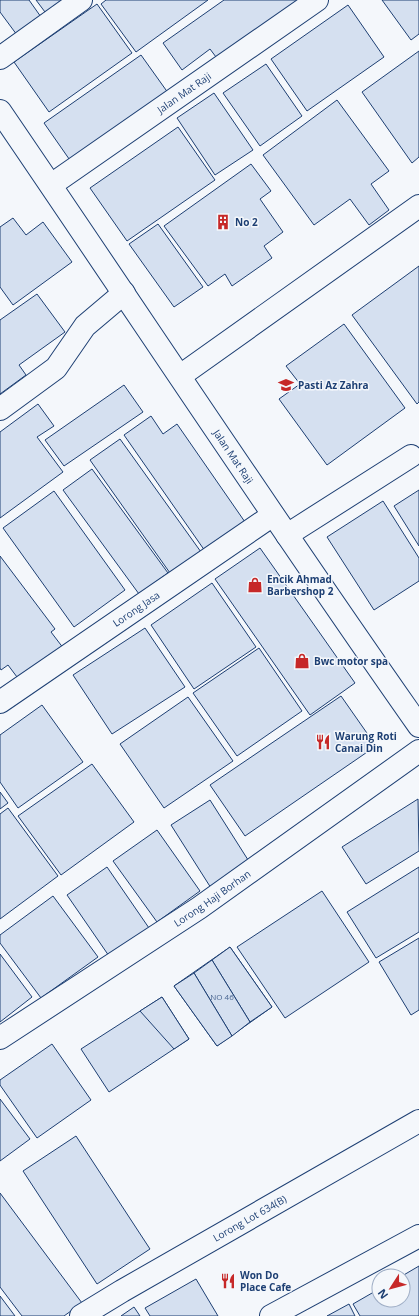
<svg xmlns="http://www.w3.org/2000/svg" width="419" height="1316" viewBox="0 0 419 1316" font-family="'Open Sans',sans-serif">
	<rect width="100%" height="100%" fill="#f4f7fb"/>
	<g fill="#d5e0f0" stroke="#1d3f73">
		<polygon points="0,0 29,0 41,17 17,35 0,12"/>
		<polygon points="36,0 69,0 48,16"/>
		<polygon points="106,0 208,0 136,52 101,4"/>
		<polygon points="224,0 306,0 219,61 210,49 182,70 163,43"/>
		<polygon points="382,0 419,0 419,34 411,40"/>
		<polygon points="97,4 132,53 49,112 14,62"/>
		<polygon points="348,5 384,57 307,111 271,59"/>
		<polygon points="419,51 419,157 412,163 362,92"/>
		<polygon points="141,55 171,97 74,166 44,123"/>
		<polygon points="266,64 302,116 260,146 223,93"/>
		<polygon points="214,93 253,150 215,175 177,118"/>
		<polygon points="337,100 389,171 371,184 389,210 369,225 350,199 314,225 263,155"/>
		<polygon points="178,127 215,180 127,241 90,188"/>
		<polygon points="251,164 271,191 260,199 283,232 264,246 272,258 232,286 225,274 208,286 164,226"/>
		<polygon points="13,218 26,235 43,222 72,262 13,305 0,287 0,227"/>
		<polygon points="158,224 203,287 174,307 129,244"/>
		<polygon points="419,266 419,402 417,404 352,315"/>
		<polygon points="37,294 65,332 19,365 26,375 0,394 0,320"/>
		<polygon points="344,324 405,408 327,465 279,399 300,384 286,366"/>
		<polygon points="124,385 143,412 64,466 45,440"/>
		<polygon points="38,404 54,426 37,437 63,472 0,518 0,432"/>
		<polygon points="151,416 163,434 177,424 245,522 205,551 124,435"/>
		<polygon points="120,439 201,552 170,573 90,460"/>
		<polygon points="92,469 168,573 139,594 63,490"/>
		<polygon points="419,490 419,546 394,506"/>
		<polygon points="54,491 125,590 74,627 3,528"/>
		<polygon points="383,501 419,558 419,581 374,610 327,537"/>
		<polygon points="260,548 355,683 310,715 215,579"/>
		<polygon points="0,556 55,629 51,632 64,649 20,681 8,665 1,670 0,668"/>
		<polygon points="212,583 256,647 194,689 151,625"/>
		<polygon points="145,628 185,687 112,734 73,675"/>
		<polygon points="259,648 302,711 237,756 193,693"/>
		<polygon points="341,696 376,746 245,836 210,785"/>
		<polygon points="188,697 233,761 164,808 120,744"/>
		<polygon points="42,705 83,762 18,808 0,782 0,735"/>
		<polygon points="92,764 134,822 61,875 18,816"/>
		<polygon points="0,792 8,803 0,809"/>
		<polygon points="418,799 419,851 366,884 342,847"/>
		<polygon points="210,800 250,863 211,888 171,825"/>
		<polygon points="8,808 58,876 0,919 0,814"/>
		<polygon points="157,830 200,891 157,922 113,861"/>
		<polygon points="107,867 149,928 109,956 67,895"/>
		<polygon points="419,867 419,932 376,958 347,912"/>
		<polygon points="322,891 369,962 285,1018 237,947"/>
		<polygon points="53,896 98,957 41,998 0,943 0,935"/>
		<polygon points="419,938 419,1010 411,1015 379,962"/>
		<polygon points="230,947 272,1007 217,1046 174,986"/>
		<polygon points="230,947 272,1007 250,1022 212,960"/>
		<polygon points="0,954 32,997 0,1022"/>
		<polygon points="212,960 250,1022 232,1036 194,973"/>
		<polygon points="194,973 232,1036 217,1046 174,986"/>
		<polygon points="162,997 189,1039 109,1092 81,1049"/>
		<polygon points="162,997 189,1039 174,1049 140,1011"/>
		<polygon points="52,1044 91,1100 37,1138 0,1085 0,1080"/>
		<polygon points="0,1099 30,1139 0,1161"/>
		<polygon points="76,1136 150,1249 97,1284 23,1171"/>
		<polygon points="0,1193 82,1303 64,1316 22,1316 0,1287"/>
		<polygon points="419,1266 419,1316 360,1316 353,1304 379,1289 379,1300 403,1300 403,1276 402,1276"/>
		<polygon points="196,1279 218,1316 150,1316 145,1308"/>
		<polygon points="0,1296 15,1316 0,1316"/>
		<polygon points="349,1304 355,1316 327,1316"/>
		<polygon points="134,1307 140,1316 121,1316"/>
	</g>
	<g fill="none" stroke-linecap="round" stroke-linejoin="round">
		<g stroke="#1d3f73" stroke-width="24">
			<g id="street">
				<polyline points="0,58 81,0"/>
				<path id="s1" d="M51,185L317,0"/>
				<polyline points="180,376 419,206"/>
				<polyline points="0,409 56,368 85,326 124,293"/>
				<polyline points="287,535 411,456"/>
				<path id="s2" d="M0,702L273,515"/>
				<path id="s3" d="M0,1038L199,908L419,751"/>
				<path id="s4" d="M81,1316L122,1291L419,1121"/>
				<polyline points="271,1316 419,1236"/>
			</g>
		</g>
		<g stroke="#1d3f73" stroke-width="24">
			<g id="secondary">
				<path id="s5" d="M0,111C140,316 276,523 419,726"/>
			</g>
		</g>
		<use href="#street" stroke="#f4f7fb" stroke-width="22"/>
		<use href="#secondary" stroke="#f4f7fb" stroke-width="22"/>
	</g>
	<defs>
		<g id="building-bare" transform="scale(1.2)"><path d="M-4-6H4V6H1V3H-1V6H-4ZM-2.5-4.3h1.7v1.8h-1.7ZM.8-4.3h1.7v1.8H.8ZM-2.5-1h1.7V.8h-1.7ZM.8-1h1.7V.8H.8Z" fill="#c62828" stroke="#f4f7fb" stroke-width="2.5" paint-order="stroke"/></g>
		<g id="school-bare" transform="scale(1.2)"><path d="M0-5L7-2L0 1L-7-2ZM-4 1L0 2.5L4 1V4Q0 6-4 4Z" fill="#c62828" stroke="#f4f7fb" stroke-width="2.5" paint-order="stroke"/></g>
		<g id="shop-bare" transform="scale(1.2)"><path d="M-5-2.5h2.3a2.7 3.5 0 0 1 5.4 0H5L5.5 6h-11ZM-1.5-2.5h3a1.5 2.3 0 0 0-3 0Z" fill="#c62828" stroke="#f4f7fb" stroke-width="2.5" paint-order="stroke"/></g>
		<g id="restaurant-bare" transform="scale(1.2)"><path d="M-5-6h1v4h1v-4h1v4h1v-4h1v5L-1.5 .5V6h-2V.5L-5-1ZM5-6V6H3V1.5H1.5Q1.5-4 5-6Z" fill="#c62828" stroke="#f4f7fb" stroke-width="2.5" paint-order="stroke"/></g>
	</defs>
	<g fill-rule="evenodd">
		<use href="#building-bare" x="223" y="222"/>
		<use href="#school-bare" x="286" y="385"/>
		<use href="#shop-bare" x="255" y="585"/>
		<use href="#shop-bare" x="302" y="661"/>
		<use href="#restaurant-bare" x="323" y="742"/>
		<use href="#restaurant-bare" x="228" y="1281"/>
	</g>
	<g text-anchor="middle" stroke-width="3" stroke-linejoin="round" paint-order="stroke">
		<g font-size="8" fill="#4b6792">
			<text x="222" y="1000">NO 46</text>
		</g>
		<g font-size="10" fill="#1d3f73" stroke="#f4f7fb">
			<text dy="4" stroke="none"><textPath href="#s1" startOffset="162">Jalan Mat Raji</textPath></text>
			<text dy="4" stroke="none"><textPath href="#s5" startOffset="417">Jalan Mat Raji</textPath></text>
			<text dy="4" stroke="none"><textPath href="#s2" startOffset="165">Lorong Jasa</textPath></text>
			<text dy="4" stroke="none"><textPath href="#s3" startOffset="254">Lorong Haji Borhan</textPath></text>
			<text dy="4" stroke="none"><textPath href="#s4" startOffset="195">Lorong Lot 634(B)</textPath></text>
		</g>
		<g font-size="10" font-weight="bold" fill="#1d3f73" stroke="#f4f7fb" text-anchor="start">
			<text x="235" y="226">No 2</text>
			<text x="298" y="389">Pasti Az Zahra</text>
			<text x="267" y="583">Encik Ahmad<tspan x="267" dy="12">Barbershop 2</tspan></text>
			<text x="314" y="665">Bwc motor spa</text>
			<text x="335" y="740">Warung Roti<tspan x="335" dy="12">Canai Din</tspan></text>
			<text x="240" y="1279">Won Do<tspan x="240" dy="12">Place Cafe</tspan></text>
		</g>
	</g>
	<g transform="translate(391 1288) rotate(234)"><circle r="19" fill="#f4f7fb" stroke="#9eadc5"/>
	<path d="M0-3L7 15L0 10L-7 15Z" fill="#c62828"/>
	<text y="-6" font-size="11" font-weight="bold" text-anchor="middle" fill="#1d3f73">N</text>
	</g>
</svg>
